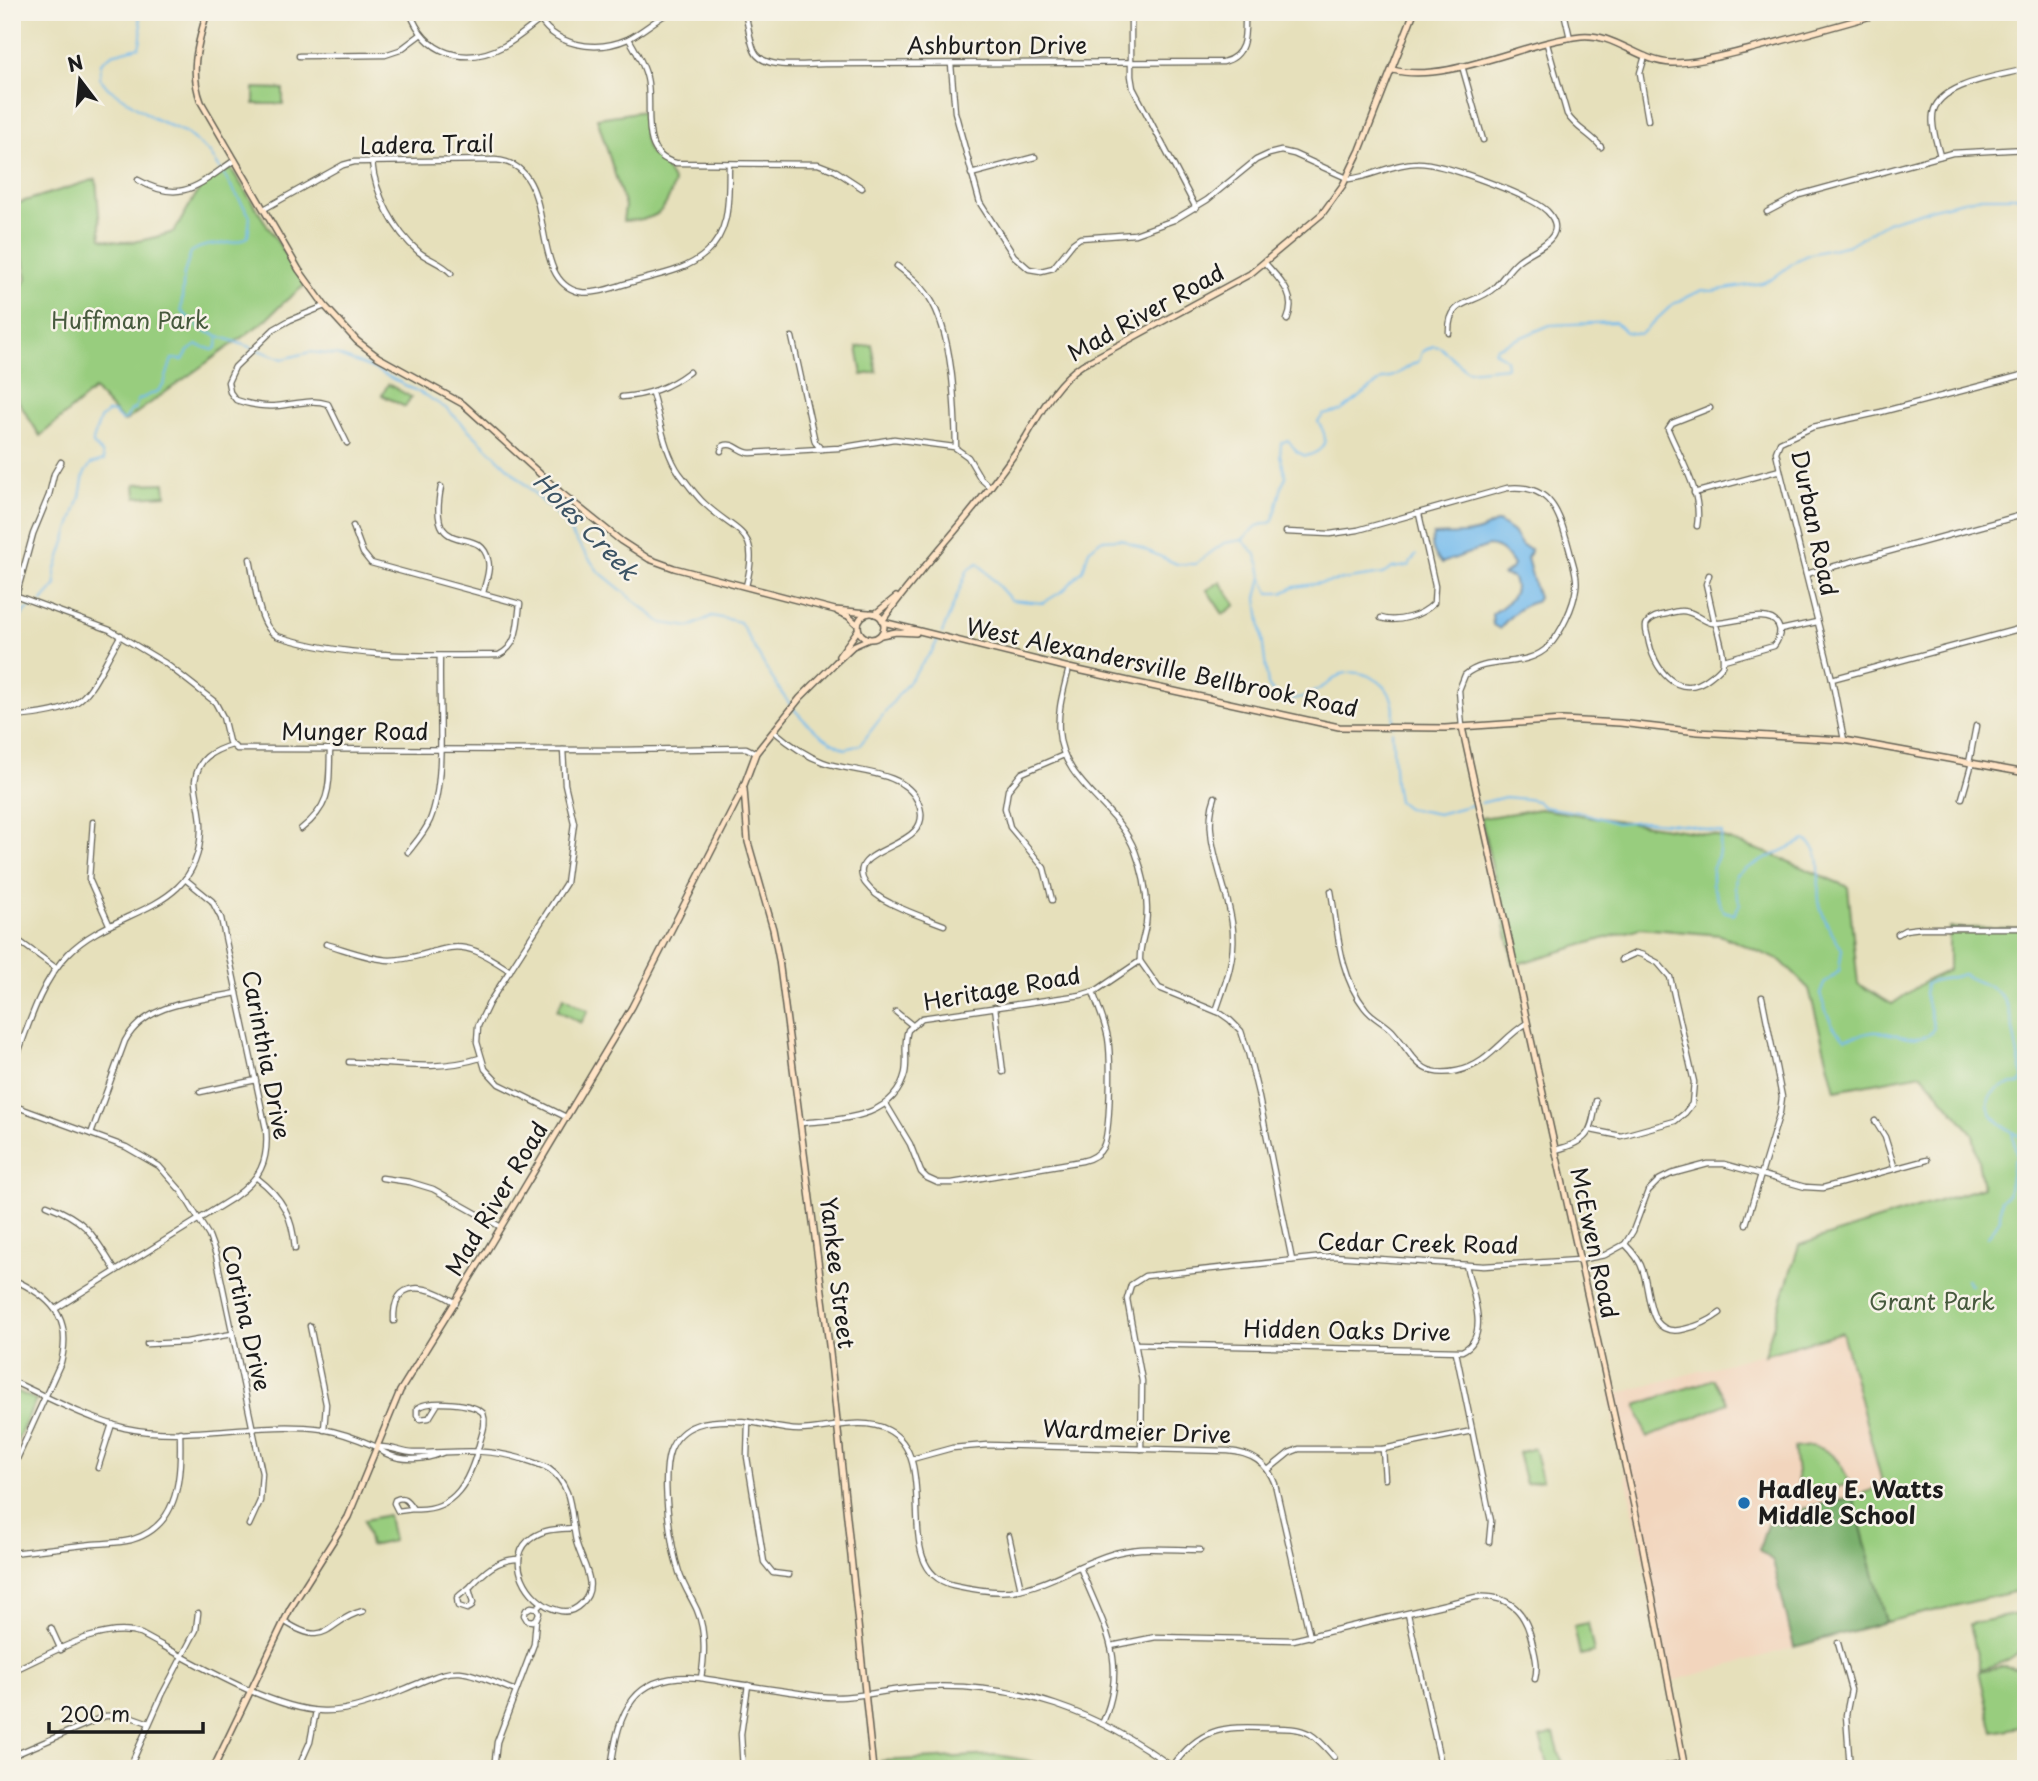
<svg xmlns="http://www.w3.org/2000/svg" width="2038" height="1781" viewBox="0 0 2038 1781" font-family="'Playpen Sans',sans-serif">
	<rect width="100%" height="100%" fill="#f7f3e8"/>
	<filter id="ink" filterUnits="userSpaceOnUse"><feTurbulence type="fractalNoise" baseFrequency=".0143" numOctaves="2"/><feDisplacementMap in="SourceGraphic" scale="14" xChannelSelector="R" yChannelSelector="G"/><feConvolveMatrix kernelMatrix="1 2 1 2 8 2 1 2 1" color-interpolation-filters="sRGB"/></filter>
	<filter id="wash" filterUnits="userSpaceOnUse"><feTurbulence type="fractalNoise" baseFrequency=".00686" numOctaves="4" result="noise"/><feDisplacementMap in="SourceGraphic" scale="28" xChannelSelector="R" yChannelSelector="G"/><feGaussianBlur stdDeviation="1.57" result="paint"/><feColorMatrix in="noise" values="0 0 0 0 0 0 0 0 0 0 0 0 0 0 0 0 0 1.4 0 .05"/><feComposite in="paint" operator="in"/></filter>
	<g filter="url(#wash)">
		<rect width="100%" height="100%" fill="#e6e0bb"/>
		<polygon fill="#f2d5bd" points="1842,1332 1883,1487 1853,1497 1886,1622 1669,1682 1609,1396"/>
		<g fill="#98cd7e" stroke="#5a744d" stroke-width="2">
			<polygon points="254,88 283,89 283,104 254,104"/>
			<path d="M644,111V137L649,152L665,166L674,183C665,216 656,219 623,221L625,206L597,118Z"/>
			<path d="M230,167L305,285L283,303L266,320L124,422L94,390L40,436L12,391V297L27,279L12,205L96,179L101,238C127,247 148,239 174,232L201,186Z"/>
			<polygon points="872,345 877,372 862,375 857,347"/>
			<polygon points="388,384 411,397 405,407 382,395"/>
			<polygon points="165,483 166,495 136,497 135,484"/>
			<polygon points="1220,582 1236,605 1223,614 1207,590"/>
			<polygon points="1540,809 1714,835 1773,855 1848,887 1858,984 1892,1004 1927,980 1949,970 1949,928 2026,928 2026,1589 1886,1622 1853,1497 1883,1486 1842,1332 1764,1355 1799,1245 1983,1187 1973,1134 1922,1074 1835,1090 1809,989 1781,961 1720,935 1640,928 1514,965 1481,818"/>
			<polygon points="564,997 588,1011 581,1023 557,1010"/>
			<polygon points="1714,1379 1728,1403 1647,1438 1636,1405"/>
			<polygon points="12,1389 36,1400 12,1452"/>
			<path d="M1811,1446C1832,1449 1843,1463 1849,1484L1806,1495L1799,1491L1794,1448Z"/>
			<polygon points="1534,1448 1542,1480 1526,1484 1518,1453"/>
			<polygon points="388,1515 393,1541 370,1546 364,1520"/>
			<path d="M2022,1613C2032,1653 2014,1660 1980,1669L1970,1624Z"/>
			<polygon points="1588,1623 1594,1652 1580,1655 1574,1626"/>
			<polygon points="2004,1666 2026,1670 2026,1726 1993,1732 1979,1671"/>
			<polygon points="1554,1734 1562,1763 1551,1766 1548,1764 1540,1738"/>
			<polygon points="996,1755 1026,1760 1058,1769 882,1769 881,1761"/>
		</g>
		<polygon fill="#7ab06d" stroke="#4b6644" stroke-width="2" points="1853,1497 1886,1622 1794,1647 1773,1561 1759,1550 1769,1518 1790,1528 1804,1508"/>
		<path fill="#76bced" stroke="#496c84" stroke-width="2" d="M1499,522L1513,532L1522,546L1531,549L1527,558L1538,598L1535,602C1521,605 1508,617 1500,629L1493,625L1492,614C1505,605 1522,595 1512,577L1503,575L1511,569L1513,565C1506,554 1501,547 1488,546L1442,563C1434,555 1430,547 1433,535C1449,534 1470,536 1484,529C1490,526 1492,524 1499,522Z"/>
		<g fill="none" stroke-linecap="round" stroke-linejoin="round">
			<g stroke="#76bced" stroke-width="2">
				<path d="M137,12C142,24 143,35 139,47L112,54L101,63L100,78L108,88L153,118L186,133L210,153L250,216L248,237C229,248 211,239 191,252L184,274L181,311L202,330L283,359L310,352L336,355L372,368L428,397L447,409L559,517L598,571L662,623L690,627L712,616L740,622C768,671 791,724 845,749L860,745L932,651L939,638"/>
				<path d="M1242,540L1257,526L1272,522C1279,507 1278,491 1286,477L1280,455L1281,443L1288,440L1297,452L1306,456C1326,451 1330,439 1318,422L1323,415L1341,411L1383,379C1396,378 1407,366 1419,361L1422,352L1433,346L1440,347L1467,371L1507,367L1506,359L1494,351L1496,348L1550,325L1615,322L1625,332L1641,334L1673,304L1702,290L1712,291L1762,283L1772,279L1797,260L1810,254L1849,245L1887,222L1929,209L1981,197H2026"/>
				<polyline points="1262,577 1269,593 1282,593 1294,587 1383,574 1392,568 1408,566 1416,555"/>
				<polyline points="42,601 56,585 55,572 80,497 84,474 91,464 104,460 102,453 93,444 93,441 100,419 108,412 114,413 122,421 126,419 130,411 135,409 138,400 158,391 164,384 172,359 183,360 188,351 197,345 213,350 217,347 218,338"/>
				<polyline points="12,624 18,624 24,612 33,606"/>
				<path d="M942,633L968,569L978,563L1011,600L1043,603L1064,590L1083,570L1089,550L1101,540L1121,539L1177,564H1195L1224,543L1242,540L1255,553L1260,566L1262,577L1257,598L1268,685C1281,708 1306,698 1324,686C1330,683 1336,676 1342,674C1363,668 1389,682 1393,704C1395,710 1393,719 1393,726"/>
				<polyline points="1392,731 1395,783 1398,801 1407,808 1438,814 1476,804"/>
				<path d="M1481,803L1505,797L1527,799L1537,801L1544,807L1584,813L1616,823L1645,821L1689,825L1722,833L1718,856L1712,869V884L1723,911L1734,914L1740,904L1735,888L1736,875L1751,866L1805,840C1827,852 1816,878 1819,900C1822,918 1832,934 1842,949L1839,971L1824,984L1820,994C1826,1011 1830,1027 1845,1039C1854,1037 1864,1033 1874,1032C1893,1030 1920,1050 1934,1028L1925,994L1926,984C1937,977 1950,980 1963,974C1975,983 1992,984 2002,997C2014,1012 2015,1057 2024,1077L2019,1084C2001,1083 1977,1097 1994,1117C2002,1126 2015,1134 2026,1140"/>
				<polyline points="1988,1237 2000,1219 2001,1200 2008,1195 2014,1161 2017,1158 2012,1132"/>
				<polyline points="1966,1279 1971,1285"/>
			</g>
		</g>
	</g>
	<g filter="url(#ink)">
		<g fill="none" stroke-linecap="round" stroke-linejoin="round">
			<g stroke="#636154" stroke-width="7">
				<g id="street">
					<path d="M410,12C425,54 464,67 504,46C517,39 528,29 540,20"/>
					<path d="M536,12C552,47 596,53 628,39C642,32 655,20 670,12"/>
					<path d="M745,12C748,24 749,38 754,50C762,71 806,64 825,64L1223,62C1248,56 1245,33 1245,12"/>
					<polyline points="1131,12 1131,76 1133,88 1196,208"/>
					<polyline points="1564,12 1570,38"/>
					<path d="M629,39C636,51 644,64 647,78C654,106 637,155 676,163L818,164L836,171L862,188"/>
					<path d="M1547,44L1567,114C1575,128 1591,134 1601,147"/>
					<polyline points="299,56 385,55 400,50 420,35"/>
					<polyline points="1645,56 1640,73 1648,120"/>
					<path d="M951,64L955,112L980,203L1014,256L1029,269L1041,271L1053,268L1073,243L1080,238L1135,234L1174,220L1207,200L1256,160L1269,154L1281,151L1294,154L1349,179C1372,177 1393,163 1417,163C1440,162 1530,195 1547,211C1553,217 1558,226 1553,235C1547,246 1529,252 1519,260C1509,268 1503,279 1494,288C1474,306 1448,297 1449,333"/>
					<polyline points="1462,66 1483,140"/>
					<path d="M1940,156C1937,143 1931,128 1933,114C1937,83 2001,76 2026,69"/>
					<path d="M372,162C375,194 394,231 419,252C429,260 442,263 451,273"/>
					<polyline points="971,174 1035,157"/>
					<path d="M138,180C182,205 199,184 235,160"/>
					<path d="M264,209L343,165L354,162L495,160C563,164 524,281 580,292C596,295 616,286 632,282C657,275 686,271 706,253C732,230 728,196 729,164"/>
					<polyline points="1767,212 1799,195 1952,153 2026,149"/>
					<path d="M1265,263C1280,280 1298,296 1287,320"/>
					<path d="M897,266C909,275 921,284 929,297C953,333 955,405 956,447"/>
					<path d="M325,306L290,320L274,329L235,367L228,382L230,392L236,400C248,404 263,407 276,406C294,405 310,398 328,404L347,443"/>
					<polyline points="792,337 815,442 821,449"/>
					<path d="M652,393C660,419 664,452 680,474C688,484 696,496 705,504C738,535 761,529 746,586"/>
					<path d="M622,397C648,395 668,388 689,372"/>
					<path d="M721,451L723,446C735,441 739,453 751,453L839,448L894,439L954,447L968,457L981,479L990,487"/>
					<path d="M441,487C426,563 481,522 488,560C491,570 485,583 483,593"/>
					<polyline points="1694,493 1780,470"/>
					<path d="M1697,526C1703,492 1680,459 1668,429L1672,423L1710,408"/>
					<path d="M1286,532L1330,534L1358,530L1507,488C1553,483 1560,516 1570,552C1573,564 1578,576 1576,588C1574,606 1561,633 1549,646C1526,670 1488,655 1465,675L1459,690L1462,727"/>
					<path d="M250,559C255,581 257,625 277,636C350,659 424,656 499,655C519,645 517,624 520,604L371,563L363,553L353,526"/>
					<polyline points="1806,574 2026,514"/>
					<path d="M1709,575L1706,584L1714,619C1717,628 1726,658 1722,666C1719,670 1714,674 1710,677C1678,703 1653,668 1648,638C1647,633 1644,627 1647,623C1651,617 1660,615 1667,614C1673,612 1682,610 1688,612C1697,614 1703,621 1712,623C1731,625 1768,607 1778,625C1782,632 1779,639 1774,646L1724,660"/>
					<polyline points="12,594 110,630 165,663 215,702 223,717 229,742 237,749 620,750 746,748 756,753"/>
					<polyline points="16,596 33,534 49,495 54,474 61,462"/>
					<path d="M1381,618C1397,623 1422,616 1434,603L1435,586L1419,514"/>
					<polyline points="1780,630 1817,622"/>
					<path d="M1069,668C1064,689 1057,710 1059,732C1062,782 1118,806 1135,851C1144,874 1149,899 1146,924C1144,937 1139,948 1140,961L1159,988L1220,1013L1230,1020L1241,1031L1248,1052L1258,1093L1292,1260"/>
					<polyline points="1832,679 2026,627"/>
					<path d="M12,717C93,710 83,699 121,635"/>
					<path d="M774,731C789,744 804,755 823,762C852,773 904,769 918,802C940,851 842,844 865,883C871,891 881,899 890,903C907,912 926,918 944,925"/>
					<polyline points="1844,740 1832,679 1780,470 1776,452 1780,442 1813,427 1881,412 2026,374"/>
					<polyline points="563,750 565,784 574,823 566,883 489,1003 478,1026 477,1042 485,1069 499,1084 566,1117"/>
					<polyline points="1969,763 1976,726"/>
					<path d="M1215,797C1199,838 1231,890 1233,932C1235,960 1225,985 1216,1011"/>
					<polyline points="1962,798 1972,763"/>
					<polyline points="93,822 89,879 109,924"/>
					<path d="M301,829C332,805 329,786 330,750"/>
					<path d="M408,852C416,842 425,832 430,820C447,778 438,703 440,656"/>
					<path d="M1331,891C1338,931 1339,975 1365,1008C1373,1019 1386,1023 1394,1033C1414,1056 1419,1079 1457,1071C1488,1065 1502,1038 1527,1023"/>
					<polyline points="1052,900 1044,868 1010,827 1005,808 1008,790 1022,773 1064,755"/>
					<polyline points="1898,934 1905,930 1921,928 2026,928"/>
					<polyline points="12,936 56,968"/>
					<path d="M326,944C347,950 369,959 390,960C410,960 426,953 444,949C469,942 490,958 510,971"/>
					<polyline points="995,1007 1003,1072"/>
					<polyline points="896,1012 912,1025"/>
					<path d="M349,1062C393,1063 437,1072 480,1058"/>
					<path d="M12,1070C27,1031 38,985 68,954C114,906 199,915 201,829C202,813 196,798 195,781C198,759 211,751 232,745"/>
					<polyline points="200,1092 256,1080"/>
					<path d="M886,1104L910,1144L921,1172L927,1178L938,1183H952L1082,1161C1091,1159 1099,1155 1103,1147C1111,1132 1111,1056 1108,1038C1105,1022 1098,1007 1093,992"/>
					<polyline points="12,1105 126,1147 159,1166 182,1192 209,1236 216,1255 262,1473 260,1501 249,1525"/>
					<polyline points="1875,1121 1885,1137 1895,1169"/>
					<path d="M801,1123C839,1119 894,1120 905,1073C908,1059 903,1044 908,1030L922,1018L1081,995L1097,990L1140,961"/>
					<polyline points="1591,1130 1621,1136 1675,1121 1685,1113 1692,1104 1694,1082 1670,977 1658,963 1643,955 1636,953 1621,960"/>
					<path d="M91,1134L125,1041C146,1002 198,1001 237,993"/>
					<path d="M1555,1150C1588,1142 1592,1133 1596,1101"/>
					<path d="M257,1178C282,1197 293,1217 295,1249"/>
					<polyline points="382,1178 410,1182 433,1189 501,1227"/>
					<path d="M47,1205C88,1221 93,1235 115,1270"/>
					<polyline points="1746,1224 1780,1112 1782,1097 1762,997"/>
					<path d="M1625,1244C1633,1252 1640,1260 1643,1271C1651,1296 1647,1339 1685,1329C1699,1326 1708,1322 1720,1313"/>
					<path d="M12,1279C50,1296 73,1317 61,1362L12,1470"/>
					<path d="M55,1309L233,1198C260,1179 269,1162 266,1129L221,918L212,901L185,879"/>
					<path d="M394,1321C392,1275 430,1286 456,1303"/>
					<polyline points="310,1326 326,1404 324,1430"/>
					<polyline points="147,1344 186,1342 232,1334"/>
					<path d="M1136,1344L1462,1351C1492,1337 1471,1290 1466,1265"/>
					<polyline points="1456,1352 1491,1521 1489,1542"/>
					<path d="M12,1381C47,1397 88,1419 125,1428C189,1442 257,1420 322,1429C339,1432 356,1438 372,1445C378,1447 381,1451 385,1453C403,1462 425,1460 442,1453"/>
					<polyline points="748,1422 747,1457 764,1562 773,1573 789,1575"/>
					<path d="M378,1447C391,1446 402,1453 414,1453C452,1453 481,1447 519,1458C529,1461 540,1464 549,1469C574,1486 570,1515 576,1541C581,1562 601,1586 581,1604C574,1611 566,1613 557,1610C528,1603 502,1557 533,1537C546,1528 560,1529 574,1528"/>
					<polyline points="1141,1449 1142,1381 1127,1299 1131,1285 1145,1276 1333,1256 1484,1266 1579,1260 1605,1255 1625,1244 1633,1231 1648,1191 1659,1180 1671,1174 1708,1164 1724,1164 1805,1187 1823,1188 1927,1160"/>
					<polyline points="1383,1449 1385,1479"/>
					<path d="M912,1459L952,1448L988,1445L1228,1451C1251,1453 1267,1462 1275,1484L1310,1637"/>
					<polyline points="98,1468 112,1424"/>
					<polyline points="1268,1470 1289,1453 1299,1449 1383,1449 1472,1431"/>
					<path d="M413,1509L398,1511L394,1503L395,1500C405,1495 408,1502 413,1509C456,1512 470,1479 479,1445C482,1433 487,1424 483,1413C472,1402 429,1400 417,1408V1415L420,1419L429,1418L437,1405"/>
					<polyline points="1009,1536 1021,1589"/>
					<path d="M12,1553C39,1550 66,1547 93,1544C106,1543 119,1543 131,1540C181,1526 181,1474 180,1432"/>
					<path d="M1080,1567C1102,1624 1130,1660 1103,1722"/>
					<path d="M469,1589L473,1603L471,1607L467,1609L458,1606L457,1598C461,1593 466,1591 470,1587C484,1572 497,1559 519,1559"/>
					<polyline points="537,1608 539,1613 537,1618 532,1621 527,1620 524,1615 526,1610 531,1607 537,1608 542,1603"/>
					<polyline points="1408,1614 1442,1769"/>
					<path d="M284,1621C329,1651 326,1620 363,1611"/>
					<polyline points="51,1628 61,1650"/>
					<polyline points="1838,1643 1851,1690 1846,1715 1850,1769"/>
					<path d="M1111,1646L1156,1637L1293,1640L1476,1597C1512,1594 1527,1614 1533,1646C1536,1658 1538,1667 1535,1679"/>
					<path d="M12,1671C49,1655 102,1621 141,1634C188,1659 271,1710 323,1711C357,1712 389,1695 419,1683C433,1677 445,1671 460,1672C479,1674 499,1685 516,1691"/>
					<path d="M701,1678C705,1655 706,1631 697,1610C691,1597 683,1585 679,1572C670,1545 661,1477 670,1451C681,1422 709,1420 737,1421C758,1421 778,1430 799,1430C827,1430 862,1416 888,1430C944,1459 888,1570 953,1585C971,1589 992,1593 1011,1591C1050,1586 1083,1560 1120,1552C1146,1546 1174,1550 1200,1550"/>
					<polyline points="12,1756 105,1716 126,1715 149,1723"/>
					<path d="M1172,1767C1200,1728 1222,1726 1267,1728C1282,1728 1297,1727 1310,1734C1320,1740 1327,1749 1334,1757"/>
					<polyline points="129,1769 162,1695 196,1630 198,1613"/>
					<polyline points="298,1769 310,1742 316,1711"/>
					<polyline points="494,1769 497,1742 534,1644 536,1620"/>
					<path d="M611,1769C618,1711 633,1671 701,1678C729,1683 757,1687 785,1691C801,1693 817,1697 833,1697C862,1698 892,1688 922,1687C1017,1682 1099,1712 1175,1769"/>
					<polyline points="743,1769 741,1734 748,1685"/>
					<polyline points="1653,1769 1684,1762"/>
				</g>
			</g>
			<g stroke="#636154" stroke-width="8">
				<g id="secondary">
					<path d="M207,12C198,44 189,70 201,102L299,270L325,306L357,341L378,357L463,404L560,492L621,541L649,559L674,568L835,610L868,613"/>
					<path d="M1393,70C1447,84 1524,42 1581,36C1615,33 1639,62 1672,63C1698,63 1725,55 1751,49C1796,37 1840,25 1885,12"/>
					<polyline points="838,612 848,616 858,625"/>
					<circle cx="871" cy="626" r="13"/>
					<polyline points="875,614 896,597"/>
					<path d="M883,620C915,574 957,532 991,486C1003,470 1015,454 1026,437C1042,410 1055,383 1082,365L1250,274L1322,214L1343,185L1360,150L1414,12"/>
					<polyline points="883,622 1069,668 1339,727 1445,728 1562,720 1620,723 1698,732 1844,740 2026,773"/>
					<polyline points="881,635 896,632 916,633"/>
					<polyline points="839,656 858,630"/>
					<polyline points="1462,727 1640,1533 1685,1769"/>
					<polyline points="744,789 748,842 773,929 779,960 830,1353 873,1769"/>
					<polyline points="213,1769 290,1609 348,1517 400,1391 483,1257 632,1007 741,793 756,753 800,698 836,662 853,646 869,639"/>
				</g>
			</g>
			<use href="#street" stroke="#fff" stroke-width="4.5"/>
			<use href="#secondary" stroke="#ffe4c6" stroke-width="5"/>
		</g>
	</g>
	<circle fill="#1f6fb2" stroke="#f7f3e8" stroke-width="2.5" cx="1744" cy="1503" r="7"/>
	<g text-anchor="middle" stroke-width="5" stroke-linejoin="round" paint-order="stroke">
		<g font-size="23" fill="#1c1c1c" stroke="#f7f3e8">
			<text x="997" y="54">Ashburton Drive</text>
			<text transform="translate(427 145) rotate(-1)" y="8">Ladera Trail</text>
			<text transform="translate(1146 313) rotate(-29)" y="8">Mad River Road</text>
			<text transform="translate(1814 523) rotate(78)" y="8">Durban Road</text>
			<text transform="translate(1162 668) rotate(12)" y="8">West Alexandersville Bellbrook Road</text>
			<text x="355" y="740">Munger Road</text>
			<text transform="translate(1002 989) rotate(-10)" y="8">Heritage Road</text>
			<text transform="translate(266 1055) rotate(79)" y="8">Carinthia Drive</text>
			<text transform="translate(497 1199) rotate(-59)" y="8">Mad River Road</text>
			<text transform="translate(1594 1243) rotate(78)" y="8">McEwen Road</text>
			<text transform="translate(1418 1244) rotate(1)" y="8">Cedar Creek Road</text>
			<text transform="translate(837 1273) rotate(83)" y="8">Yankee Street</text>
			<text transform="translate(246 1318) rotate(77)" y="8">Cortina Drive</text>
			<text transform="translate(1347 1331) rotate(1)" y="8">Hidden Oaks Drive</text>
			<text transform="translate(1137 1432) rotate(2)" y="8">Wardmeier Drive</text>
		</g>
		<g font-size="23" fill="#475a3e" stroke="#f7f3e8">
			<text x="130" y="329">Huffman Park</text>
			<text x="1932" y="1310">Grant Park</text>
		</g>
		<g font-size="23" font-weight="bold" fill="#1c1c1c" stroke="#f7f3e8" text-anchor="start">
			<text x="1758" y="1498">Hadley E. Watts<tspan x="1758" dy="26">Middle School</tspan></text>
		</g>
		<g font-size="24" font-style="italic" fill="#3c5465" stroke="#f7f3e8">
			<text transform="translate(585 527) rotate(46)" y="8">Holes Creek</text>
		</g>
	</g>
	<rect width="2038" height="1781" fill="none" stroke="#f7f3e8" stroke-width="42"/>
	<g transform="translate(80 80) rotate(344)" stroke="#f7f3e8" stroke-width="5" paint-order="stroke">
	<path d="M0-5L12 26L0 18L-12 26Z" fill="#1c1c1c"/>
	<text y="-10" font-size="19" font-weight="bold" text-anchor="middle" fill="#1c1c1c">N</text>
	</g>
	<path d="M49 1722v10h154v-10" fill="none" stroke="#1c1c1c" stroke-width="3.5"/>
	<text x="60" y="1722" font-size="21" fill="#1c1c1c" stroke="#f7f3e8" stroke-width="5" paint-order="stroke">200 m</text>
</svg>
